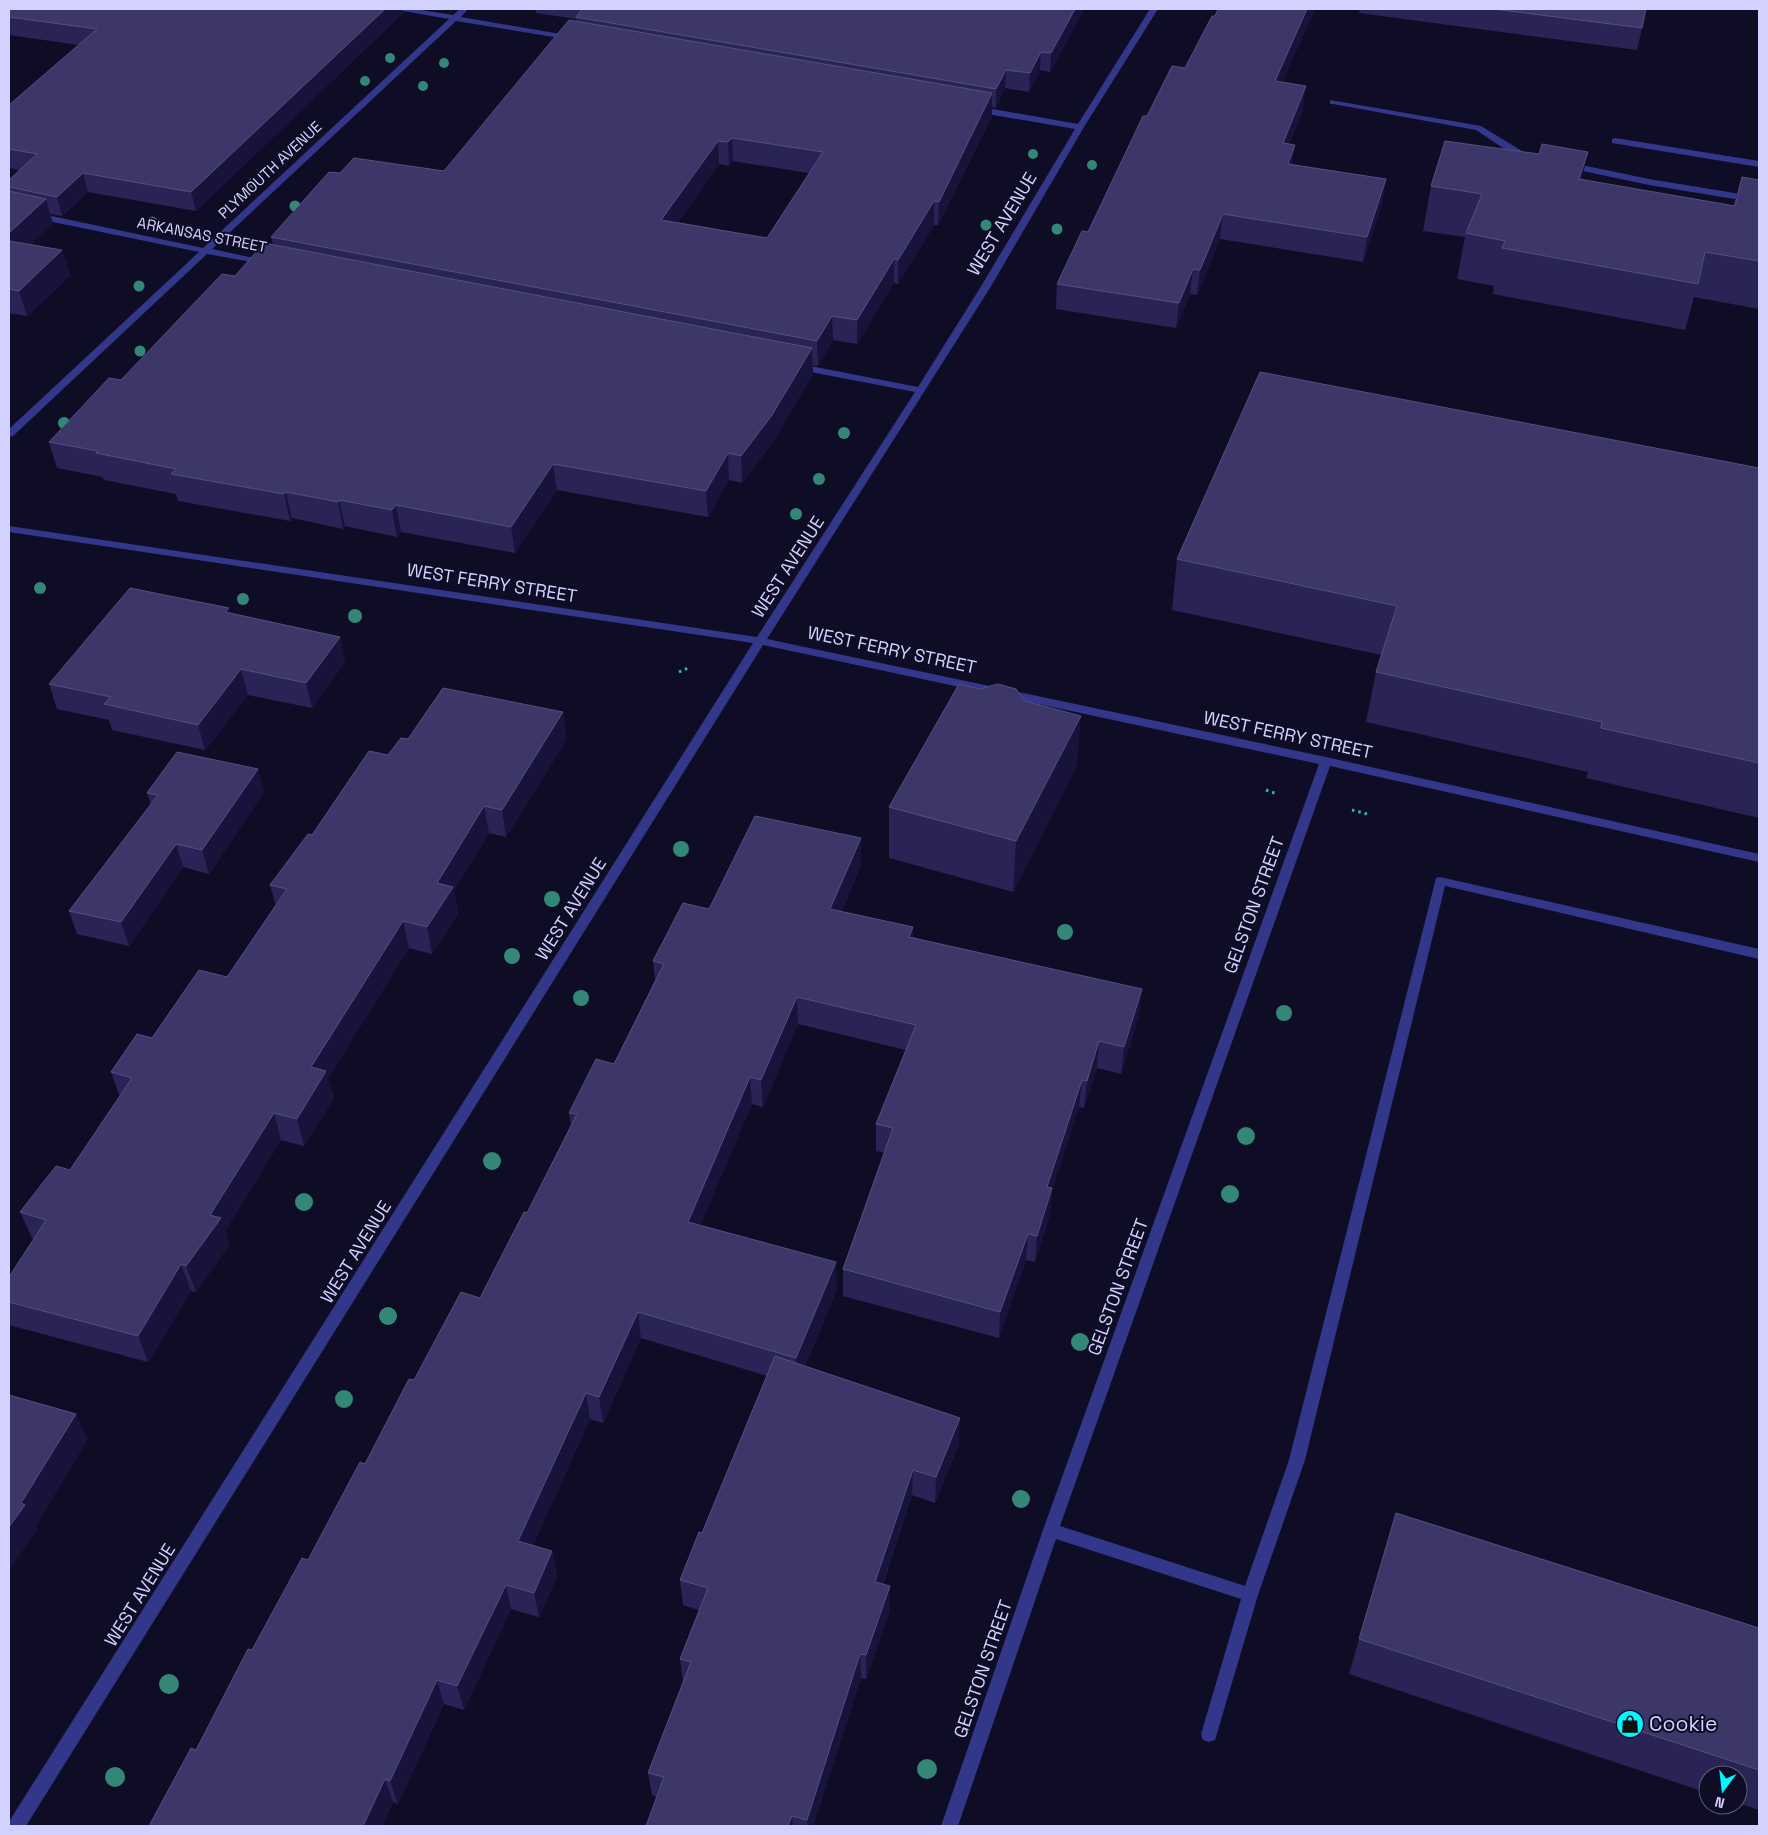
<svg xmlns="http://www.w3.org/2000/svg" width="1768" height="1835" viewBox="0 0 1768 1835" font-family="'Space Grotesk',sans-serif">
	<rect width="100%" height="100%" fill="#0f0d26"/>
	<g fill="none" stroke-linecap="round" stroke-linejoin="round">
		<g stroke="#23c1ab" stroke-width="3" stroke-dasharray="2.5 4" stroke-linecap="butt">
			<polyline points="679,672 690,667"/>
			<polyline points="1266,790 1277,794"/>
			<polyline points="1352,810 1367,814"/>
		</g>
		<g fill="#333789" fill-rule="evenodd">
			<polygon points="399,9 415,9 453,15 460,9 468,9 461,17 572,36 576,38 572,40 456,21 212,249 268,261 268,265 207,254 13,436 9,437 9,429 199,252 9,213 9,207 203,248 449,19 403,11"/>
			<polygon points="1150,9 1158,9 1084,127 990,288 767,639 1326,757 1759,854 1759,862 1330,766 1060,1526 1245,1586 1289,1460 1436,878 1440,877 1759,949 1759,959 1445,886 1305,1460 1258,1595 1215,1740 1209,1742 1203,1740 1201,1734 1241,1599 1056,1539 958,1826 941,1826 1043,1530 1319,764 763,645 26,1826 9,1826 10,1820 753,643 9,532 9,526 757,637 915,392 795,369 790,366 795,363 918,387 980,288 1075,129 976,112 972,109 976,106 1078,124"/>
			<polygon points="1330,100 1481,126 1530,156 1526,159 1509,152 1476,130 1333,104 1330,104"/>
			<polygon points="1615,138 1759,161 1759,167 1612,143 1612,139"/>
			<polygon points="1567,162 1649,179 1759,197 1759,203 1649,185 1564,167 1563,165"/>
		</g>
	</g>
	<g fill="#348776">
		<circle cx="390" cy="58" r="5"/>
		<circle cx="444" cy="63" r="5"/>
		<circle cx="365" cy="81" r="5"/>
		<circle cx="423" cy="86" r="5"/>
		<circle cx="1033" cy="154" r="5"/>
		<circle cx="1092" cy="165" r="5"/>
		<circle cx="253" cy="183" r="5"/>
		<circle cx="295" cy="206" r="5.5"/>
		<circle cx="152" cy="222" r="5.5"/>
		<circle cx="986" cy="225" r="5.5"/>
		<circle cx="1057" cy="229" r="5.5"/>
		<circle cx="139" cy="286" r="5.5"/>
		<circle cx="140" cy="351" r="5.5"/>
		<circle cx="64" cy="423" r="6"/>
		<circle cx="844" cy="433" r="6"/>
		<circle cx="819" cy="479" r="6"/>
		<circle cx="796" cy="514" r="6"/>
		<circle cx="40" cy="588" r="6"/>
		<circle cx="243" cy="599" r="6"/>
		<circle cx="355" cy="616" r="7"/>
		<circle cx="681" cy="849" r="8"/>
		<circle cx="552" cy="899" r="8"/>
		<circle cx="1065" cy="932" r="8"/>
		<circle cx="512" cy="956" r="8"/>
		<circle cx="581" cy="998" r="8"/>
		<circle cx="1284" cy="1013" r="8"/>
		<circle cx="1246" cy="1136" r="9"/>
		<circle cx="492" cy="1161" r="9"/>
		<circle cx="1230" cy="1194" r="9"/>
		<circle cx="304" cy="1202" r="9"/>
		<circle cx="388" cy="1316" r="9"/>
		<circle cx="1080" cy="1342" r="9"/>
		<circle cx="344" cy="1399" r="9"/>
		<circle cx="1021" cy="1499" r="9"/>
		<circle cx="169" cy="1684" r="10"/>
		<circle cx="927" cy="1769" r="10"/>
		<circle cx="115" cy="1777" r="10"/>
	</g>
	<g fill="#2a2456" fill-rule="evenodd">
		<polygon points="9,9 402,9 403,13 196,211 88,192 62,216 50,214 53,224 31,244 62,250 70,276 27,316 9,313 9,180 20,170 9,168 9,105 79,45 9,35"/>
		<path d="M535,9H1084L1050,72L1040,70L1029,92L1005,88L996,108L992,107V116L938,225H934L898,284L894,283L857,344L833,340L818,366L812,365L813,374L773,442L742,483L729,480L708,517L557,490L515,553L401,532L397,537L345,526L343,529L292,518L290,521L178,501L176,494L104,480L103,477L57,468L49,442L121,380L235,276L273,244L271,237L340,173L444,171L576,22V19L536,13ZM733,161L809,173L767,238L678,222L719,164L729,166Z"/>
		<polygon points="1315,9 1282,82 1303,110 1289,144 1293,165 1382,204 1363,262 1220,239 1197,295 1190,294 1176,328 1056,309 1057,284 1088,232 1147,116 1185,68 1215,16"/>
		<polygon points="1360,9 1646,9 1642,28 1637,50 1359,13"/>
		<polygon points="1588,152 1581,180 1733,206 1742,177 1759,180 1759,309 1694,297 1685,330 1493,294 1494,286 1457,279 1465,237 1423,231 1431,186"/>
		<polygon points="1759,468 1759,818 1586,778 1588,772 1366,722 1376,672 1381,655 1172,610 1177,559"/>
		<polygon points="230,613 340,637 345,662 312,708 248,695 205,750 112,730 109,720 57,709 49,684"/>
		<polygon points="1025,701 1077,766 1013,892 889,858 889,807"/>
		<polygon points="408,739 567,739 506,837 489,833 454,891 458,914 432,954 409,948 328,1078 334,1098 304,1146 281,1140 225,1231 229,1245 196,1292 191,1291 148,1362 9,1325 9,1302 34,1239 32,1238 20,1212 70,1170 120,1097 111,1072 227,977 276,906 270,885 312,835 388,755"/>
		<polygon points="258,769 264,792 209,874 183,867 129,946 77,934 69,911 151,805 147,793"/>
		<polygon points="861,865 841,912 913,927 913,937 1139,1016 1121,1074 1097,1068 1084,1108 1079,1107 1052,1190 1050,1214 1035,1262 1026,1260 999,1338 843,1296 843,1269 885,1153 876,1151 876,1124 906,1050 798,1024 763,1107 752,1104 700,1225 837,1289 805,1366 959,1444 935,1503 912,1495 883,1584 890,1610 866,1679 861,1678 813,1826 646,1826 657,1797 652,1795 648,1773 683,1682 680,1659 699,1610 683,1605 680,1580 702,1533 767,1376 641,1338 603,1423 590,1419 533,1545 552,1551 557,1576 539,1617 511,1609 464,1710 444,1704 398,1804 393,1802 382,1826 149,1826 196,1750 252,1650 308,1560 414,1380 480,1298 527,1213 571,1126 569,1113 614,1064 655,980 653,961 709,909"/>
		<polygon points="1396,1513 1759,1628 1759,1810 1738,1803 1738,1775 1708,1775 1708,1793 1349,1674"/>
	</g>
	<g fill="#17133b">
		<polygon points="385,9 402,9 403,13 196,211 191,192"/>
		<polygon points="1075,9 1084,9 1050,72 1051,53"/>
		<polygon points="1307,9 1315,9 1272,105 1275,81"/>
		<polygon points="1041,52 1040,70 1029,92 1030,73"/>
		<polygon points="1006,70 1005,88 996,108 996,89"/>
		<polygon points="1306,86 1303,110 1279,167 1283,143"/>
		<polygon points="992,93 992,116 938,225 939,202"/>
		<polygon points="732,138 733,161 729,166 728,142"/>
		<polygon points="718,141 719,164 663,243 661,220"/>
		<polygon points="1295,145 1292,169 1288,164"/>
		<polygon points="1588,152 1578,197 1579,179"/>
		<polygon points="83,173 88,192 62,216 57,197"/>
		<polygon points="1386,179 1382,204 1363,262 1367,237"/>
		<polygon points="46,199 53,224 9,265 9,233"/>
		<polygon points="934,201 934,225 898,284 898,260"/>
		<polygon points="1223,214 1220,239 1197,295 1200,270"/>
		<polygon points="62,250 70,276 27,316 19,291"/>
		<polygon points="894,259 894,283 857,344 857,320"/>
		<polygon points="1193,269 1190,294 1176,328 1179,303"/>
		<polygon points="832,316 833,340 818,366 817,341"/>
		<polygon points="812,348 813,374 773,442 742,483 741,456"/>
		<polygon points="728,453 729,480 708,517 706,491"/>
		<polygon points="553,464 557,490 515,553 511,527"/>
		<polygon points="286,492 292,518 290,521 284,494"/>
		<polygon points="339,500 345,526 343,529 338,502"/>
		<polygon points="396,505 401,532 397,537 392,510"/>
		<polygon points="229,608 235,633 225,612"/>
		<polygon points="340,637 345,662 312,708 306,683"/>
		<polygon points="241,669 248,695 205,750 198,725"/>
		<polygon points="563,712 567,739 506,837 502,810"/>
		<polygon points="1081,716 1077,766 1013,892 1016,841"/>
		<polygon points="258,769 264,792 209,874 202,850"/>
		<polygon points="484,806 489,833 454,891 458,914 432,954 427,927 437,883"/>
		<polygon points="861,838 861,865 830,936 830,909"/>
		<polygon points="176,844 183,867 129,946 121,922"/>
		<polygon points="403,921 409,948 328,1078 334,1098 304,1146 297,1119 311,1067"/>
		<polygon points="913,927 913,955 909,937"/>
		<polygon points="1142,989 1139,1016 1121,1074 1124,1047"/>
		<polygon points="797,997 798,1024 763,1107 761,1080"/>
		<polygon points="1099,1041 1097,1068 1084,1108 1087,1081"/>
		<polygon points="750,1077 752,1104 691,1248 688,1222"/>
		<polygon points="1082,1080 1079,1107 1052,1190 1050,1214 1035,1262 1037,1236 1047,1187"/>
		<polygon points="274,1113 281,1140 225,1231 229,1245 196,1292 186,1266 210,1215"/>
		<polygon points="1028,1234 1026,1260 999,1338 1000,1312"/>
		<polygon points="836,1262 837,1289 797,1384 796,1358"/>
		<polygon points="181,1264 191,1291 148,1362 138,1336"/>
		<polygon points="638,1312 641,1338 603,1423 599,1397"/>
		<polygon points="586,1393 590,1419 524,1566 518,1541"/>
		<polygon points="76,1414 88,1439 36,1526 37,1530 9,1570 9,1527 21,1503"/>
		<polygon points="960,1418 959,1444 935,1503 936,1477"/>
		<polygon points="913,1470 912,1495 875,1606 875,1582"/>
		<polygon points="552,1551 557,1576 539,1617 534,1593"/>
		<polygon points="506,1585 511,1609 464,1710 457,1686"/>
		<polygon points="890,1586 890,1610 866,1679 866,1655"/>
		<polygon points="860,1654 861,1678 813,1826 807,1826 807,1820"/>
		<polygon points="437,1680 444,1704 398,1804 390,1781"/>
		<polygon points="385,1779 393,1802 382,1826 363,1826"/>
		<polygon points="792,1816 793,1826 788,1826"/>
	</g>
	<g fill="#3c3768" stroke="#544f80" fill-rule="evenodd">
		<polygon points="9,9 385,9 191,192 83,173 57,197 9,187 9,180 37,154 9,149 9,105 97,29 9,17"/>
		<polygon points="582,9 1075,9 1051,53 1041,52 1030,73 1006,70 996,89 576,17"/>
		<polygon points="1218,9 1307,9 1275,81 1306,86 1283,143 1295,145 1288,164 1386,179 1367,237 1223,214 1200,270 1193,269 1179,303 1057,284 1082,231 1088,232 1143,116 1147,116 1172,66 1185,68 1212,16 1215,16"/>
		<polygon points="1494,9 1646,9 1642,28"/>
		<path d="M569,20L992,93L939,202L934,201L898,260L894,259L857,320L832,316L817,341L271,237L329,172L340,173L354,158L444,171ZM732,138L823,152L767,238L661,220L718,141L728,142Z"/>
		<polygon points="1445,141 1539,154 1542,144 1588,152 1579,179 1735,206 1742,177 1759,180 1759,261 1705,252 1698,284 1502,248 1505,241 1466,233 1482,194 1431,186"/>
		<polygon points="9,191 46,199 9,233"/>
		<polygon points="9,241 62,250 19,291 9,289"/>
		<polygon points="264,243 812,348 772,415 741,456 728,453 706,491 553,464 511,527 396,505 392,510 339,500 338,502 286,492 284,494 171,474 176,469 96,453 98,451 49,442 109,378 121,380 222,274 235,276"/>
		<polygon points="1260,372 1759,468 1759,763 1601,728 1602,722 1376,672 1397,606 1177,559"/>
		<polygon points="130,588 229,608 225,612 340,637 306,683 241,669 198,725 104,704 111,697 49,684"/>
		<polygon points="959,684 979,689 998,684 1016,689 1025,701 1081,716 1016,841 889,807"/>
		<polygon points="443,688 563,712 502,810 484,806 437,883 453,887 427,927 403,921 311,1067 326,1071 297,1119 274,1113 210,1215 221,1218 186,1266 181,1264 138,1336 9,1302 9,1277 46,1220 20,1212 56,1166 70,1170 132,1078 111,1072 137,1034 152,1038 199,970 227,977 287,889 270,885 308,834 312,835 369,751 388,755 401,738 408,739"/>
		<polygon points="177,752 258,769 202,850 176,844 121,922 69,911 158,795 147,793"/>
		<polygon points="755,816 861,838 830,909 913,927 909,937 1142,989 1124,1047 1099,1041 1087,1081 1082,1080 1047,1187 1052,1188 1037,1236 1028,1234 1000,1312 843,1269 893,1128 876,1124 916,1025 797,997 761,1080 750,1077 688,1222 836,1262 796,1358 638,1312 599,1397 586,1393 518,1541 552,1551 534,1593 506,1585 457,1686 437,1680 390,1781 385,1779 363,1826 149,1826 191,1748 196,1750 248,1649 252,1650 302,1558 308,1560 360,1462 365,1464 409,1379 414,1380 461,1292 480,1298 524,1212 527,1213 577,1114 569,1113 596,1059 614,1064 664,964 653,961 683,903 709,909"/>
		<polygon points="775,1356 960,1418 936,1477 913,1470 875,1582 890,1586 866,1655 860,1654 807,1820 792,1816 788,1826 646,1826 664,1777 648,1773 691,1662 680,1659 708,1588 680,1580 699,1532 702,1533"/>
		<polygon points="9,1395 76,1414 21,1503 25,1505 9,1527"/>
		<polygon points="1396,1513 1759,1628 1759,1770 1359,1639"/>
	</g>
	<defs>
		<g id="shop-disc" transform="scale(1.4375)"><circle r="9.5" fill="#00f7fd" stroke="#0f0d26"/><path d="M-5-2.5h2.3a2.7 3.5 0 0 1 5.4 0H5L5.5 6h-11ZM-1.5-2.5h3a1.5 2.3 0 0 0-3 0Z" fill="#111"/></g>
	</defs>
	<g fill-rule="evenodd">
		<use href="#shop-disc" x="1630" y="1724"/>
	</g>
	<g text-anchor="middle" stroke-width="4" stroke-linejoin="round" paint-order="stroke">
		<g font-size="15" fill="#d3d2ff" stroke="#0f0d26">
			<text transform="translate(270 170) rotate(-43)" y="5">PLYMOUTH AVENUE</text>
			<text transform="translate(202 235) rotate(11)" y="5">ARKANSAS STREET</text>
		</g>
		<g font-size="18" fill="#d3d2ff" stroke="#0f0d26">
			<text transform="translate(1002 224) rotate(-59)" y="6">WEST AVENUE</text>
			<text transform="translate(788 567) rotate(-57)" y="6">WEST AVENUE</text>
			<text transform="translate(492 583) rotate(9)" y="6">WEST FERRY STREET</text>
			<text transform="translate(892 650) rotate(12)" y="6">WEST FERRY STREET</text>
			<text transform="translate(1288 735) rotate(12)" y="6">WEST FERRY STREET</text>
			<text transform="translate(1254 905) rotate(-70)" y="6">GELSTON STREET</text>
			<text transform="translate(571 909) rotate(-58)" y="6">WEST AVENUE</text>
			<text transform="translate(356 1252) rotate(-58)" y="6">WEST AVENUE</text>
			<text transform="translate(1118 1287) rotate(-70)" y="6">GELSTON STREET</text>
			<text transform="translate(140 1595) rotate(-58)" y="6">WEST AVENUE</text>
			<text transform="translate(983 1669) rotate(-71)" y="6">GELSTON STREET</text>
		</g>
		<g font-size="21" fill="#d3d2ff" stroke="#0f0d26" text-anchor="start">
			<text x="1649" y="1731">Cookie</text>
		</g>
	</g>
	<rect width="1768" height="1835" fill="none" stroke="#d3d2ff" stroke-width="20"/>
	<g transform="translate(1723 1790) rotate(195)"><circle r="24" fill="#0f0d26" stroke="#5d5c7d"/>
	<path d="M0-4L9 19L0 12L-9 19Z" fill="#00f7fd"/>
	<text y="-8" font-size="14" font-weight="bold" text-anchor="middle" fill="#d3d2ff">N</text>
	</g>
</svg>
